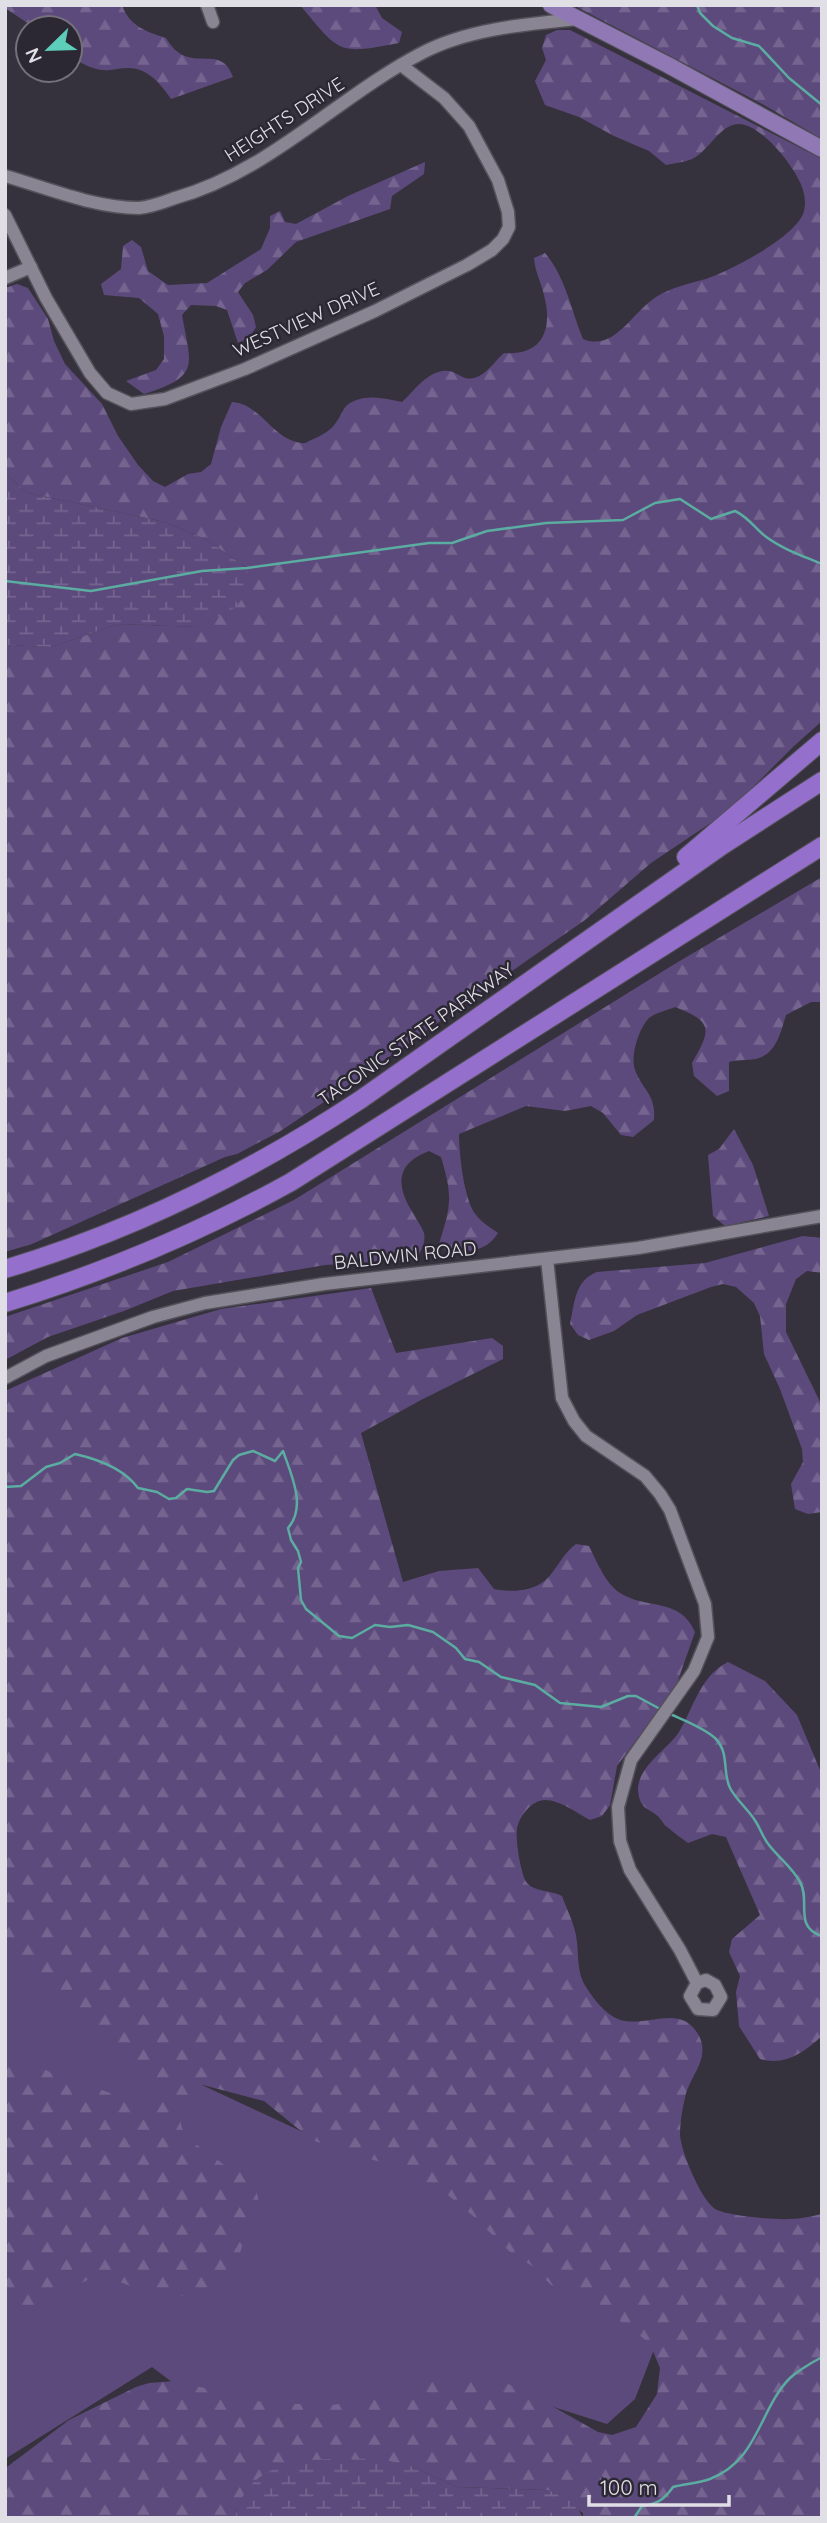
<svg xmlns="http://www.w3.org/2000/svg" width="827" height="2523" viewBox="0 0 827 2523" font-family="Quicksand,sans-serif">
	<defs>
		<pattern id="forest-firs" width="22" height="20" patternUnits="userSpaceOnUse" patternTransform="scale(1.75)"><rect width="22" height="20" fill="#5d4a7c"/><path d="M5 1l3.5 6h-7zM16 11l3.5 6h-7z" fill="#74648f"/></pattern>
		<pattern id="wetland-marsh" width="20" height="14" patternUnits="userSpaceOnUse" patternTransform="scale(1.75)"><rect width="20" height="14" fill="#5d4a7c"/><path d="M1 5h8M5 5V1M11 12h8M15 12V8" fill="none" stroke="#74648f"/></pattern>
	</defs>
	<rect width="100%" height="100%" fill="#36323d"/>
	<polygon fill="#5d4a7c" points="5,1901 202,2085 305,2133 420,2163 660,2334 635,2399 607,2424 478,2383 363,2412 196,2400 152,2367 5,2459"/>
	<g fill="url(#forest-firs)">
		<path d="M5,5H122C129,26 147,32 166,38C189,78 220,40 233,77L171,99C161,84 147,67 127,68C119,68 112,71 104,70C93,70 82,63 72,58L70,56V28H35L5,8Z"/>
		<path d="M300,5H375L382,18L402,32L399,43C337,55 340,53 300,5Z"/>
		<polygon points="573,5 822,5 822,139 764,105"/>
		<path d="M557,30H570L822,159V721L794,746L741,799L718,818L651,863L585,920L327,1100L279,1132L237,1154L225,1157L32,1244L5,1252V645L51,647L118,624L198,627L247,568L207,540L165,522L28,493L5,474V288L17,284L28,288L48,319L54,341L65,364L102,404L118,436L138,465L153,481L165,487L188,474L201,472L211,464L221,427L232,402C261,404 273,440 301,443C306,444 307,442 311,440C321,436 331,431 337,421C343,413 343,405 354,401C369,394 387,399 402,402C416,389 432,365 453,372C462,376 464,380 474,378C486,375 495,361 504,353C543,356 553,329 544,295C541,282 535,272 534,258L545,253C566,278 571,310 583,339C615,352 632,312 656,297C672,287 688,284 706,279C730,271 798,236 804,211C809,191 795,172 784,157C775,145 753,123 738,124C719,125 709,151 692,159C685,162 675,163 666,165L649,151L614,136L579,117L545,105L535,81L546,60L542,48L546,35Z"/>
		<path d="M425,162L424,174L392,196L390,209L296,242L267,270L245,283L238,292L253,315L256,327L249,338L238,343L227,310L216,306L191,305L182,315C191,366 201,376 144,394L126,381L156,370L164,359V336L158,314L139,298L104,295L101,284L121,269L123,246L132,240L141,247L148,271L168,285L207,283L261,249L270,228V216L280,211L285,222L296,224L348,196Z"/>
		<path d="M822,877V1002H811L786,1015C781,1031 777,1052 759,1058C750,1061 739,1059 729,1062V1091L717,1096L694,1076L692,1063C711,1030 714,1022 675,1007C668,1010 655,1013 649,1018C639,1028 630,1056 635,1070C643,1091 656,1094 654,1120L633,1137L621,1135L603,1113L591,1106L565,1111L526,1106L459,1134C459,1153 464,1201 476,1215C481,1222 491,1228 498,1233C485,1253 470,1250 448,1253L439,1244C451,1205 453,1197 441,1157L429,1151C395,1164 396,1186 413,1213C416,1219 422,1227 424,1233C426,1243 421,1251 416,1259L325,1265L173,1291L124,1311L48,1337L5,1360V1317L168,1262L294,1200L673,965Z"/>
		<polygon points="734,1129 753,1165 769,1216 725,1226 713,1216 708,1155 719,1149"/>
		<path d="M803,1236L822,1238V1273L807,1271L796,1279L786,1304V1332L822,1406V1512L808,1514L795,1509L791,1484L803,1462L802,1449L780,1389L764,1354L760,1316L754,1303L736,1287L723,1284L711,1287L637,1315L614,1331L589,1340L578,1335L570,1324C575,1303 574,1281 597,1272L705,1263Z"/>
		<path d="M371,1288L396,1353L492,1338L503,1346V1359L421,1400L361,1433L403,1582L439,1571L478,1568L494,1589C509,1592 530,1592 543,1582C555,1574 561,1555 576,1544L589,1546C597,1562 605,1583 620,1593C646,1610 680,1597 695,1632L676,1686L617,1766L610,1805L602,1816L590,1820C577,1813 560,1800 545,1800C532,1800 519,1816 517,1829C515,1839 521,1876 527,1883C535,1892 550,1890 562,1896C566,1907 572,1919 575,1931C580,1950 575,1970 586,1987C595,2001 609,2019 625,2021C652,2025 681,2005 698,2034C712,2058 689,2076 685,2098C682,2110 680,2124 680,2135C681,2152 702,2203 717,2210C730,2216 775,2220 790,2219C801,2219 812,2216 822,2214V2518H583V2513L548,2490L457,2487L413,2467L237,2509L235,2518H5L7,2467L69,2420L136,2387L149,2383L175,2381L267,2403L332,2405L400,2395L436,2379H488L501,2381L527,2392L598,2432L612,2435L636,2427L657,2394L660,2368L650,2344L631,2328L598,2307L551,2285L532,2266L510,2252L472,2215L443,2191L398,2166L361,2157L312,2140L264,2101L203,2085L192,2093L179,2115L182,2128L190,2140L223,2164L248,2175L255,2185L261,2211L257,2224L242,2246L235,2271L225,2281L185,2296L146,2292L99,2274L30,2310L5,2312V2065L40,2067L76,2085L102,2090L141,2105L153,2102L159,2091C144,2056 110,2047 82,2026C51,2004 25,1974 5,1942V1391L122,1338L221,1309Z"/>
		<path d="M728,1662L765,1681L797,1715L822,1775V2036C803,2053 785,2066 760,2059L739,2026L736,1992L740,1976L729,1952L732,1939L760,1915L726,1837L712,1834L688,1843C681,1838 673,1832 666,1826C662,1822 660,1817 655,1814C649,1809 643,1809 640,1800C629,1771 667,1751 679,1732C694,1707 700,1676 728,1662Z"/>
	</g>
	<g fill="url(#wetland-marsh)">
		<polygon points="5,474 28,493 165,522 207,540 247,568 249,590 236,607 198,627 118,624 51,647 5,645"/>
		<path d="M382,2459L413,2467L457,2487L548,2490L575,2503L583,2518H235C248,2450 331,2459 382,2459Z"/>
	</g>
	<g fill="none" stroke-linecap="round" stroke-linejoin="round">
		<g stroke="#5baca1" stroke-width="2.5">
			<polyline points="697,5 700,13 713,26 732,38 759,46 789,78 822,105"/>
			<path d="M5,581L91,591L202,571L247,568L429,543H452L487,531L546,523L623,520L655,503L680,499L711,519L735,511C748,517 754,527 765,536C782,549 803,556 822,564"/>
			<path d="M5,1487L21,1486L46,1467L60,1463L75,1454C97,1459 124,1469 138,1488L157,1492L169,1499L176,1498L187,1489L207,1492L214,1491L233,1460L239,1455L253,1451L275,1461L283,1451C291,1474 307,1507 288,1528L291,1540L298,1551L301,1562L298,1568L301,1600L306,1609L339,1636L352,1638L375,1625L390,1627L408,1625L433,1632L456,1648L465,1659L479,1662L501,1677L535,1685L560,1703L601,1707L628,1696H636L662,1710"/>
			<path d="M668,1713C683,1720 703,1727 715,1738C730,1753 722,1772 730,1788C737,1801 749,1810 756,1822C761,1830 763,1838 769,1845C778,1857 793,1868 800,1882C811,1901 793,1927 822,1936"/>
			<path d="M634,2518L642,2506C657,2504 664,2500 673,2487C685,2484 699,2483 710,2479C759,2460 759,2409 790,2378C799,2370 811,2363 822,2357"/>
		</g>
		<g stroke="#54515a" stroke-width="15">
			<g id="minor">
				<polyline points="207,5 213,22"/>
				<path d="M5,176C48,188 94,208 139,208C151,207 164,202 175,198C269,172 337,97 422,53C467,29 527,24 577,19"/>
				<polyline points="5,215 46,298 90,373 107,393 131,404 165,399 245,369 375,311 467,265 492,250 503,239 509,227 508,212 498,180 469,126 444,98 401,65"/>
				<polyline points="5,278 31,267"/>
				<polyline points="547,1259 562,1398 574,1421 586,1436 645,1476 660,1494 670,1510 705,1604 708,1637 694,1671 631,1760 618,1807 620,1841 630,1870 680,1950 697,1983 690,1996 698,2009 713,2010 721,1997 715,1985 706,1980 697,1983"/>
				<polyline points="5,1378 46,1356 153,1317 205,1303 324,1284 638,1248 822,1216"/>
			</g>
		</g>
		<g stroke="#54515a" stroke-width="18">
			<polyline id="major" points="551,5 668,65 822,149"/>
		</g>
		<g stroke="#54515a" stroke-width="20">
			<g id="highway">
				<polyline points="686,857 822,741"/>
				<path d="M5,1269C132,1231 249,1173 360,1100L723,845L822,781"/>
				<path d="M5,1303C105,1272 199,1233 291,1182L822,846"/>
			</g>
		</g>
		<use href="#minor" stroke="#898592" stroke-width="12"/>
		<use href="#major" stroke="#9078b5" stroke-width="16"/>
		<use href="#highway" stroke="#9470cc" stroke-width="18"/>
	</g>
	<g text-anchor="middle" stroke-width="5" stroke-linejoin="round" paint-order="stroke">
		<g font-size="19" fill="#e1dfe6" stroke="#2c2833">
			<text transform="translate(284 119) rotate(-33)" y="7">HEIGHTS DRIVE</text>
			<text transform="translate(306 319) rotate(-24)" y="7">WESTVIEW DRIVE</text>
			<text transform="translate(416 1034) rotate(-35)" y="7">TACONIC STATE PARKWAY</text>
			<text transform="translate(405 1255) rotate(-6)" y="7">BALDWIN ROAD</text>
		</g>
	</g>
	<rect width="827" height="2523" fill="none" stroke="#e1dfe6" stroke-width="14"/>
	<g transform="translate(49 49) rotate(247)"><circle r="33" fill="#2c2833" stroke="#74717b" stroke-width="2"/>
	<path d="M0-5L12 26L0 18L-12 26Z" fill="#5dceb9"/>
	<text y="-10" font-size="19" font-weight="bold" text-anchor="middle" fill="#e1dfe6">N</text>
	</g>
	<path d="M589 2495v10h140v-10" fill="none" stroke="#e1dfe6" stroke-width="3.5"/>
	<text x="600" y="2495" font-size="21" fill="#e1dfe6" stroke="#2c2833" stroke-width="5" paint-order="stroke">100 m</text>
</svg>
